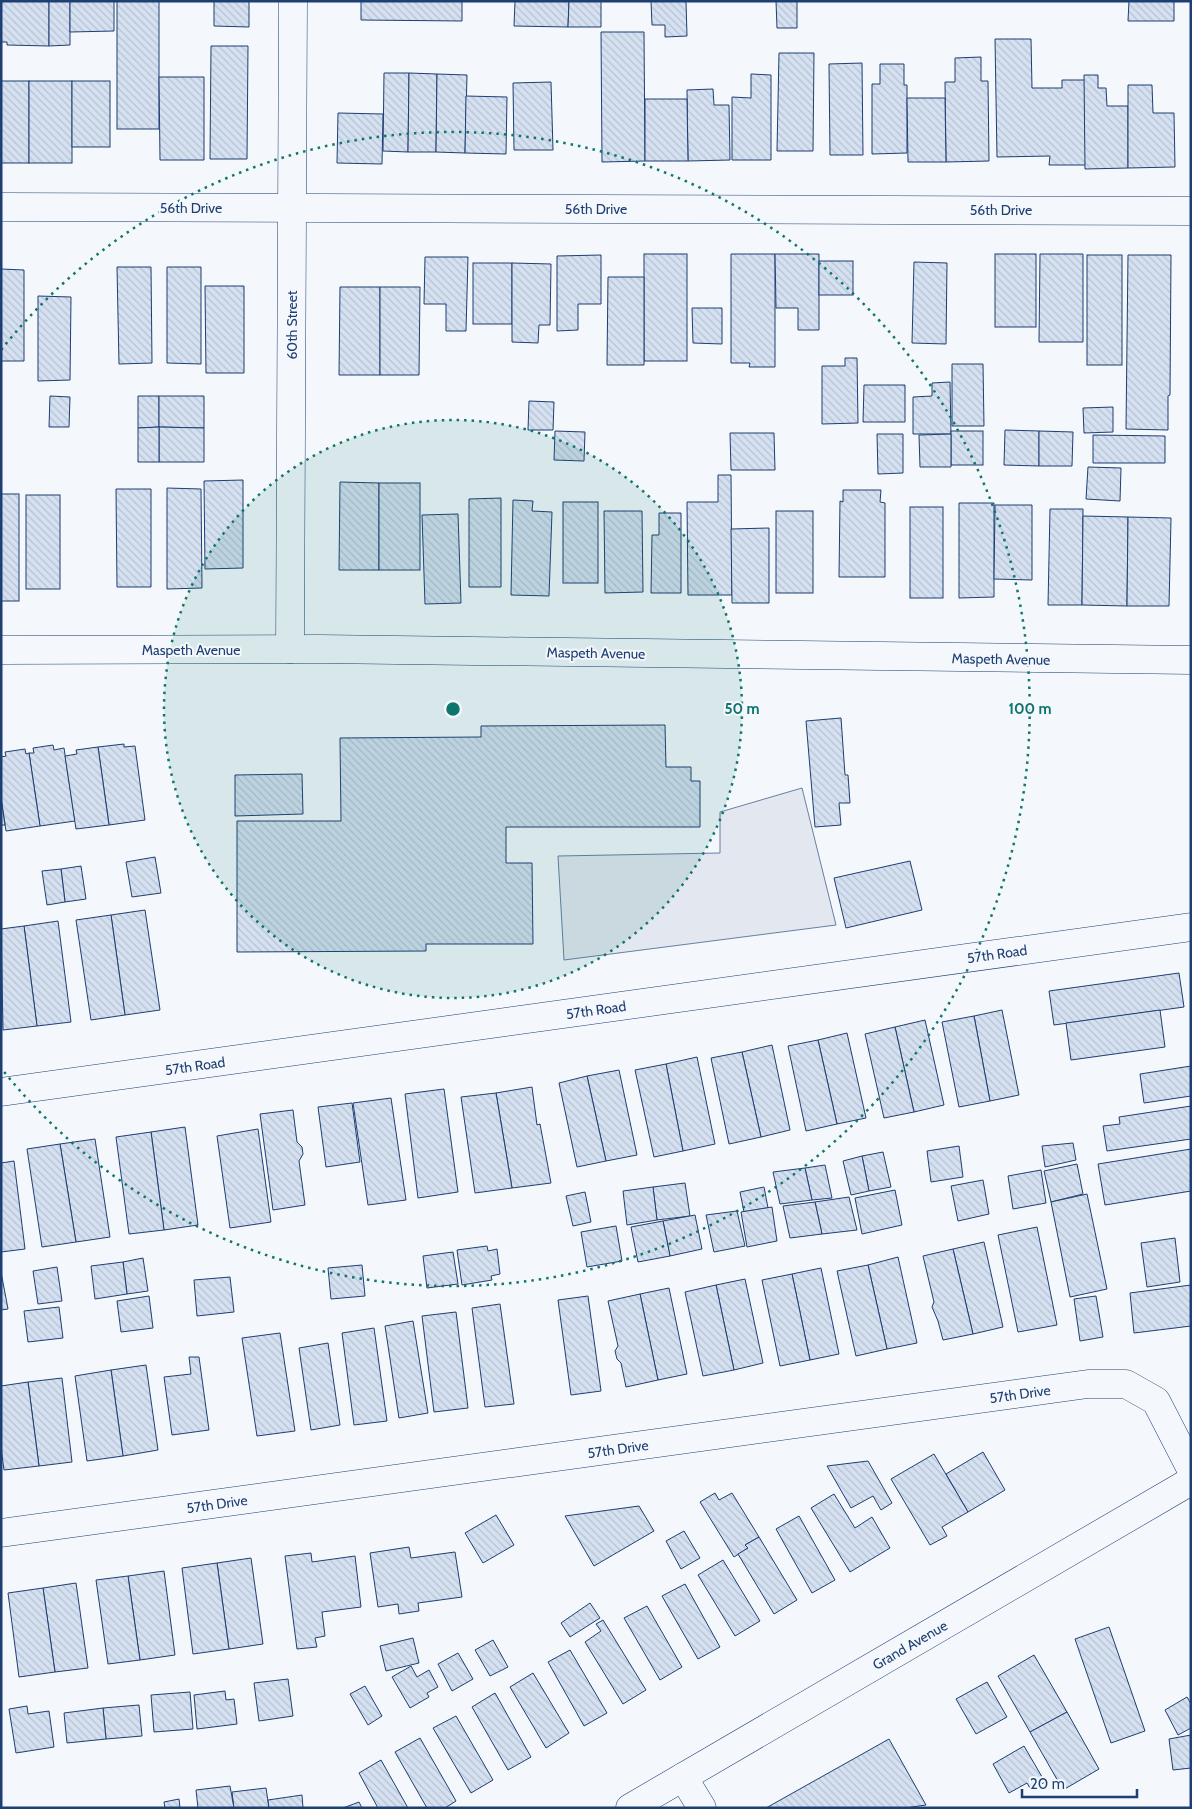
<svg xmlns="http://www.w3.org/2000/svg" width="1192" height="1809" viewBox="0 0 1192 1809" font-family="Cabin,sans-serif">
	<defs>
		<pattern id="building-back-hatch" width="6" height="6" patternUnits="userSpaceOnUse" patternTransform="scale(1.25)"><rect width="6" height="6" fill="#d5e0f0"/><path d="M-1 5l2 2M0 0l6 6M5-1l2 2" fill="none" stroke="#b6c1d1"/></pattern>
	</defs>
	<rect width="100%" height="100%" fill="#f4f7fb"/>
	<polygon fill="#e3e8f0" stroke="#687fa3" points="802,788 836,925 564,960 558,856 720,853 720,812"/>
	<g fill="url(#building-back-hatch)" stroke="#1d3f73">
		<polygon points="1,1 49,1 49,46 7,45 7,42 1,42"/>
		<polygon points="49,1 70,1 70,45 49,46"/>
		<polygon points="70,1 114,1 114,31 70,32"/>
		<rect x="117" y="1" width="42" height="128"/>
		<polygon points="214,1 249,1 249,27 214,26"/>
		<polygon points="361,1 462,1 462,21 361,20"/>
		<polygon points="515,1 569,1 568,27 514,26"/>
		<polygon points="569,1 601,1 601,27 568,27"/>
		<polygon points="651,1 686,1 687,36 665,37 665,25 652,25"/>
		<polygon points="776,1 797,1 797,28 777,28"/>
		<polygon points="1129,1 1174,1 1174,21 1128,21"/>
		<polygon points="601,32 644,32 645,161 602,162"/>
		<polygon points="995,39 1031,39 1032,88 1062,88 1062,80 1085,80 1086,165 1049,165 1050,156 997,157"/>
		<polygon points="211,46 248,46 247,159 210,159"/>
		<polygon points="779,53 814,53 813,151 777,151"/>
		<polygon points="981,57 981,81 988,81 989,161 946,162 945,82 955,82 955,58"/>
		<polygon points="862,63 863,155 830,155 829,64"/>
		<polygon points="880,64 904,64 904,85 907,85 907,153 872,154 872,84 880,84"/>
		<polygon points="384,73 409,73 408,152 383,151"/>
		<polygon points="409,73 437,74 436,152 408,152"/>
		<polygon points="437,74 467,75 465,153 436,152"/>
		<polygon points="751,74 771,75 771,160 732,160 732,97 751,98"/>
		<polygon points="1084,75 1098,75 1098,88 1106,88 1107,106 1128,106 1128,168 1085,169"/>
		<polygon points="159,77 204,77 204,160 160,160"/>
		<rect x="1" y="81" width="28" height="82"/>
		<rect x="29" y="81" width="43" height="82"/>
		<rect x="72" y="81" width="38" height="66"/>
		<polygon points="551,82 553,150 514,150 513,83"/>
		<polygon points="1128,85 1152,85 1153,113 1174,113 1175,167 1128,168"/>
		<polygon points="713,89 714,105 729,105 730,160 688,161 687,90"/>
		<polygon points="466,96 507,97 506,154 465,153"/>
		<polygon points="907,98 945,98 946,162 908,162"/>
		<polygon points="645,99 687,99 688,161 645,161"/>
		<polygon points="338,113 383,114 382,164 337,163"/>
		<rect x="644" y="254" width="43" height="107"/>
		<polygon points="731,254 775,254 775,367 749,367 750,363 731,363"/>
		<polygon points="775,254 819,254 819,330 798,330 798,308 776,308"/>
		<rect x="995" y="254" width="41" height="73"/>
		<polygon points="1040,254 1083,254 1083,342 1039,342"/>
		<polygon points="601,255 601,304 578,304 578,330 557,331 557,256"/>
		<rect x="1087" y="255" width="35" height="110"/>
		<polygon points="1128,255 1171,255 1170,395 1168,396 1168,430 1126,429"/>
		<polygon points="425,257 468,257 466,331 446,331 446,304 424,304"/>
		<rect x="819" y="261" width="34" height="34"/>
		<polygon points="914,262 947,263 946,344 912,343"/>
		<rect x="473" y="263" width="39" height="61"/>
		<polygon points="512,263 551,264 550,325 539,325 538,343 512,342"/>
		<polygon points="117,267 151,267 152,363 119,364"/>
		<polygon points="167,267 201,267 201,364 167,363"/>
		<polygon points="1,269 24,270 24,361 1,361"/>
		<polygon points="608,277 644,277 644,365 607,365"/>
		<polygon points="205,286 244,286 244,373 206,373"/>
		<polygon points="340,287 380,287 380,375 339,375"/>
		<polygon points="380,287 420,287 419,375 380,375"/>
		<polygon points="38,296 71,297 70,380 38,381"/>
		<polygon points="692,308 722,308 722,344 693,343"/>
		<polygon points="845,358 857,358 858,423 822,424 822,366 845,366"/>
		<polygon points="952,364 983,364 984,426 952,426"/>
		<polygon points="950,382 951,434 913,434 913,397 932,396 932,383"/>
		<polygon points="864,385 905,385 905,422 863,422"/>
		<polygon points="50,396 70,397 69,427 49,427"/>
		<polygon points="138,396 159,396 159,427 138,428"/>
		<polygon points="159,396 204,396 204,428 159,427"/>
		<polygon points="529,401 554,402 553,430 528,430"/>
		<polygon points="1113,407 1113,432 1084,433 1083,408"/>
		<polygon points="159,427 204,428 204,462 159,462"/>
		<polygon points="159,427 159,462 138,462 138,428"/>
		<polygon points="1005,430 1039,431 1039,466 1004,465"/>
		<polygon points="555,431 585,432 584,461 554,460"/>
		<rect x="951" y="431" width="32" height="34"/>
		<polygon points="1039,431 1073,432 1072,466 1039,466"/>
		<polygon points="730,433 774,433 775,470 731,470"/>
		<polygon points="877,434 903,434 903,473 878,474"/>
		<polygon points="951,434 951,467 920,467 919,435"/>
		<polygon points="1093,435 1165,436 1165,463 1093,463"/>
		<polygon points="1088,467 1121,468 1120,501 1086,499"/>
		<polygon points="718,475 731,475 732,595 688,595 687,502 718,502"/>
		<polygon points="243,480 243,568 205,569 204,481"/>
		<polygon points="340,482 379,483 379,570 339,570"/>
		<rect x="379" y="483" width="41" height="87"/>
		<polygon points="167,488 201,489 202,588 167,589"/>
		<polygon points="116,489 151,489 151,587 117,587"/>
		<polygon points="843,490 881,490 880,502 885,503 885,577 839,577 840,501 843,502"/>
		<rect x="1" y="494" width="18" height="107"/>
		<rect x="26" y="495" width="34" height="94"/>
		<polygon points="501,498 501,587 469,587 469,499"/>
		<polygon points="513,500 533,501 532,511 552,512 549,596 511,595"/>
		<rect x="563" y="502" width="35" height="81"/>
		<polygon points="959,503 994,503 994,597 959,598"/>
		<polygon points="995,505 1032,505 1032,580 994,579"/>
		<rect x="910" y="507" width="33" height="91"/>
		<polygon points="1050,509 1083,509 1082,605 1048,605"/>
		<polygon points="604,511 642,511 643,592 605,593"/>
		<rect x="776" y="511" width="37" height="82"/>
		<polygon points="659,513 681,513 681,593 651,593 652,535 659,535"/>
		<polygon points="458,514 461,603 425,604 422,515"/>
		<polygon points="1083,516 1128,517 1127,606 1082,605"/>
		<polygon points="1128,517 1171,518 1169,606 1127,606"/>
		<polygon points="769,528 769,603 732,603 731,529"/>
		<polygon points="841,718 845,775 848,775 850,803 839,803 841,825 815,827 806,721"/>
		<polygon points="665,725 666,767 691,767 691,781 700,781 700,827 506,827 506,863 532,863 533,944 426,944 426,951 237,952 237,821 341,821 340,738 481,737 481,726"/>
		<polygon points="124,744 124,747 135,746 145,820 109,825 98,747"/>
		<polygon points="53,745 54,750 64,748 75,821 40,826 29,753 34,753 33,748"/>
		<polygon points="98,747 109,825 76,829 65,756 77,754 76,750"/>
		<polygon points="25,749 26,754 29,753 40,826 6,831 1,798 1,757 6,756 5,752"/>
		<polygon points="302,774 303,814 235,816 235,775"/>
		<polygon points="1,798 5,825 1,825"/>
		<polygon points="155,857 161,893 132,897 126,862"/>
		<polygon points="910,861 922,910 846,928 834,878"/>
		<polygon points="81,866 86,899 65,902 61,869"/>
		<polygon points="61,869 65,902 47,905 42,871"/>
		<polygon points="145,910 160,1010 125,1015 111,915"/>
		<polygon points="111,915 125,1015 91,1020 76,920"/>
		<polygon points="58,921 71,1022 37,1026 24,926"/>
		<polygon points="24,926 37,1026 3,1030 1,929"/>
		<polygon points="1179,973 1184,1007 1054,1025 1049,991"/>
		<polygon points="1002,1010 1019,1095 990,1101 974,1016"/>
		<polygon points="1160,1010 1165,1047 1071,1060 1066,1023"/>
		<polygon points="974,1016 990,1101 959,1107 942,1022"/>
		<polygon points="925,1020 944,1105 914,1112 895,1027"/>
		<polygon points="895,1027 914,1112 884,1118 865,1034"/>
		<polygon points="847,1033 866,1118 837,1124 818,1040"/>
		<polygon points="818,1040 837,1124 806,1131 788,1046"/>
		<polygon points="772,1045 790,1130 761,1137 742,1052"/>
		<polygon points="742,1052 761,1137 729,1144 711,1058"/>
		<polygon points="697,1057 715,1144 683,1151 666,1064"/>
		<polygon points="666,1064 683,1151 654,1157 635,1070"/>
		<polygon points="1191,1066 1191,1096 1144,1103 1140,1074"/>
		<polygon points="619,1070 637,1155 606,1161 587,1076"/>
		<polygon points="587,1076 606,1161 577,1167 559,1083"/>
		<polygon points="532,1087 537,1125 540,1124 551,1183 512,1188 496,1093"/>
		<polygon points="444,1089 458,1192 418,1198 405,1094"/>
		<polygon points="496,1093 512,1188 475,1193 461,1097"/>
		<polygon points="391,1098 406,1200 368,1205 353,1103"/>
		<polygon points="352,1103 360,1162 326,1167 318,1107"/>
		<polygon points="1191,1106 1191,1139 1107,1151 1103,1126 1120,1124 1119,1117"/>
		<polygon points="293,1110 297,1142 302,1147 303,1154 299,1161 305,1205 273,1210 260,1114"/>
		<polygon points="185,1127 198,1225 164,1230 151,1132"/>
		<polygon points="258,1129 271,1222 230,1228 217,1136"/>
		<polygon points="151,1132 164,1230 129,1234 116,1137"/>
		<polygon points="95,1139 110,1237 76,1242 60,1144"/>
		<polygon points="1073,1143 1076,1160 1045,1167 1042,1146"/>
		<polygon points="60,1144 76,1242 42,1247 27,1149"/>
		<polygon points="959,1146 963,1177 931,1182 927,1151"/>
		<polygon points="1191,1149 1191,1191 1105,1205 1098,1164"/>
		<polygon points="883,1152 891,1187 869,1191 862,1156"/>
		<polygon points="862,1156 869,1191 851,1195 843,1161"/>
		<polygon points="14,1161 25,1249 1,1252 1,1163"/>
		<polygon points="1077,1164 1083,1194 1051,1202 1044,1171"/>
		<polygon points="825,1165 832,1198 812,1200 805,1168"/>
		<polygon points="805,1168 812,1200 780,1204 773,1172"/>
		<polygon points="1041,1170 1046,1203 1013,1209 1008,1176"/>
		<polygon points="983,1180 989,1214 958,1221 951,1186"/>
		<polygon points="685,1183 690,1216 657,1220 653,1187"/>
		<polygon points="653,1187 657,1220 627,1225 623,1191"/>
		<polygon points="764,1187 768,1208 744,1212 740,1192"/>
		<polygon points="895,1190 902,1225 862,1234 855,1198"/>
		<polygon points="585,1192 591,1222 573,1226 566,1196"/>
		<polygon points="1087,1194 1107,1289 1070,1297 1051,1202"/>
		<polygon points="849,1197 857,1230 822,1234 815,1202"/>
		<polygon points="815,1202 822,1234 790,1238 783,1206"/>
		<polygon points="772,1207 777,1241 747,1247 741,1212"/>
		<polygon points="737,1211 745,1246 714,1252 706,1215"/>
		<polygon points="695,1215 702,1249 670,1256 663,1221"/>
		<polygon points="663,1221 670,1256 638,1262 631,1227"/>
		<polygon points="616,1226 622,1261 587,1267 581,1232"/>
		<polygon points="1037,1227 1057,1325 1018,1332 998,1235"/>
		<polygon points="1175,1238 1180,1282 1147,1287 1141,1243"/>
		<polygon points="984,1242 1003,1327 973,1334 953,1249"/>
		<polygon points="487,1246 488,1251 497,1249 500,1274 491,1276 492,1280 462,1285 457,1250"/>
		<polygon points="953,1249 973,1334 943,1340 938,1321 932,1307 934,1302 923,1256"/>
		<polygon points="453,1252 458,1284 427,1288 423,1256"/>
		<polygon points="898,1257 917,1343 887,1349 868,1265"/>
		<polygon points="143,1258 148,1291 127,1294 123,1262"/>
		<polygon points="123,1262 127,1294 95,1299 91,1266"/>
		<polygon points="362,1265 365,1296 331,1299 328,1268"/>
		<polygon points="868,1265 887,1349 856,1356 837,1271"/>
		<polygon points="57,1267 62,1301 38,1304 33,1271"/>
		<polygon points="821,1268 839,1354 810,1360 792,1274"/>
		<polygon points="1,1272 8,1309 1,1310"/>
		<polygon points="792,1274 810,1360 780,1366 762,1280"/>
		<polygon points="230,1277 234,1312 197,1316 194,1280"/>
		<polygon points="745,1279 763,1363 734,1370 716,1285"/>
		<polygon points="716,1285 734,1370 703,1376 685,1292"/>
		<polygon points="1191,1285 1191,1326 1134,1333 1130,1293"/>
		<polygon points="669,1288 687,1374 658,1380 640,1294"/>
		<polygon points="640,1294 658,1380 626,1387 621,1363 617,1359 615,1351 618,1346 608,1301"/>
		<polygon points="149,1296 153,1328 121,1332 117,1301"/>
		<polygon points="588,1296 601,1391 571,1395 558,1300"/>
		<polygon points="1096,1296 1103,1337 1080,1341 1074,1299"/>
		<polygon points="500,1304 514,1404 485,1407 472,1308"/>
		<polygon points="59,1307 63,1338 28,1342 24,1311"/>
		<polygon points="456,1312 468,1408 434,1412 422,1316"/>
		<polygon points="413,1321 428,1413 399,1418 385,1326"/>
		<polygon points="374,1328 387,1421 354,1425 342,1333"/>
		<polygon points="280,1333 295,1431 257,1436 242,1338"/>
		<polygon points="328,1343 340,1425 311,1430 299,1348"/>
		<polygon points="189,1357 199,1357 209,1430 172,1435 164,1377 191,1374"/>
		<polygon points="146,1365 158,1450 123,1456 111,1370"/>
		<polygon points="111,1370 123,1456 87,1461 75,1376"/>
		<polygon points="62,1378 72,1462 39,1466 28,1382"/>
		<polygon points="28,1382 39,1466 4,1470 1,1448 1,1386"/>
		<polygon points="983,1452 1005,1490 968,1512 946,1474"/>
		<polygon points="934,1454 968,1512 942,1527 947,1536 930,1545 891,1479"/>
		<polygon points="868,1461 892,1503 881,1510 873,1496 851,1508 827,1466"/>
		<polygon points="715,1493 719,1500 732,1493 759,1537 745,1545 748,1548 734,1557 700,1502"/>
		<polygon points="834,1494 855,1528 872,1517 890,1548 850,1572 811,1508"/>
		<polygon points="639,1506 654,1531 594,1566 565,1516"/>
		<polygon points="496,1515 514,1545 483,1563 465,1533"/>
		<polygon points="799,1516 835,1580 812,1593 776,1529"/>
		<polygon points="684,1531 700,1558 681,1569 666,1541"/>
		<polygon points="759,1537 797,1600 774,1614 738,1554 748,1548 745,1545"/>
		<polygon points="409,1547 411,1558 455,1552 462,1597 418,1603 419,1611 399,1614 398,1604 378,1607 370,1553"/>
		<polygon points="311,1553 312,1562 355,1556 361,1607 322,1612 325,1636 315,1638 317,1647 297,1649 285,1556"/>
		<polygon points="251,1558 263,1644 229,1649 217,1563"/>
		<polygon points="723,1560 760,1621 735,1636 698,1575"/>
		<polygon points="217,1563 229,1649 193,1654 182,1568"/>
		<polygon points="164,1571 175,1655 140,1660 128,1576"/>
		<polygon points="128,1576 140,1660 108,1664 96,1580"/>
		<polygon points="76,1583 88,1668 55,1672 43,1588"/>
		<polygon points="685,1584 720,1647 698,1659 662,1596"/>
		<polygon points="43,1588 55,1672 19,1677 8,1593"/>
		<polygon points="590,1603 600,1618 570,1637 561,1623"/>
		<polygon points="647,1606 682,1667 660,1680 624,1618"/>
		<polygon points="603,1620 646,1690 623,1704 585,1642 601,1631 596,1624"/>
		<polygon points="1109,1627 1145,1731 1111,1743 1075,1639"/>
		<polygon points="413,1638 419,1663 386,1671 380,1646"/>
		<polygon points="493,1640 508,1667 490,1676 475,1650"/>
		<polygon points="570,1650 607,1713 584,1726 548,1662"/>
		<polygon points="458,1653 473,1679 452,1691 438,1664"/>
		<polygon points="1034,1655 1067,1712 1030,1732 998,1676"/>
		<polygon points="411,1666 417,1677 429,1670 438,1687 427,1693 429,1697 410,1708 392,1677"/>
		<polygon points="533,1673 569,1733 546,1748 510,1687"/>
		<polygon points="288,1679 293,1716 259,1721 254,1683"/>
		<polygon points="987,1682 1007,1717 976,1734 956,1699"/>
		<polygon points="365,1686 382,1716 368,1725 350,1694"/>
		<polygon points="225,1691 226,1700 234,1699 237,1724 197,1729 194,1695"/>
		<polygon points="190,1692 193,1729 154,1732 151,1695"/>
		<polygon points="495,1693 531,1757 508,1770 472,1707"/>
		<polygon points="1187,1697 1191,1704 1191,1728 1178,1735 1165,1710"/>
		<polygon points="139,1705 142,1736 106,1739 103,1708"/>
		<polygon points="27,1706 28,1714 49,1711 54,1747 16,1753 9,1709"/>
		<polygon points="103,1708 106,1739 67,1743 64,1713"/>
		<polygon points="1067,1712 1099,1769 1063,1790 1030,1732"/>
		<polygon points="456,1716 493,1780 471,1793 433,1728"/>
		<polygon points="1191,1735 1191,1768 1173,1770 1169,1739"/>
		<polygon points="420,1738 456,1801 445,1808 427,1808 395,1752"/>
		<polygon points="889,1739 926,1805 905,1808 766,1808"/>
		<polygon points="1024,1746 1045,1782 1031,1790 1027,1783 1009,1793 993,1764"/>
		<polygon points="381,1760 408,1808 378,1808 359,1773"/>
		<polygon points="230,1786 234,1808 198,1808 196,1790"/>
		<polygon points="266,1788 269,1808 234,1808 232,1792"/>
		<polygon points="302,1795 303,1808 269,1808 268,1800"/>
		<polygon points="179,1799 180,1808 165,1808 164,1802"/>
		<polygon points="359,1802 362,1808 343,1808"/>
	</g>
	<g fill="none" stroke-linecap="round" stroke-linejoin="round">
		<g stroke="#1d3f73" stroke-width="29">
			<g id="minor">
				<polyline points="1,207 1191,211"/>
				<polyline points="290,649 293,1"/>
				<polyline points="1,650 320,649 1191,660"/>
				<polyline points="1,1092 1191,927"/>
				<polyline points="1,1533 1088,1384 1126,1384 1156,1401 1191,1469"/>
				<polyline points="683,1777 702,1808"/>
			</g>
		</g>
		<g stroke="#1d3f73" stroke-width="29">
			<polyline id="major" points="630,1808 1191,1481"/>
		</g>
		<use href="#minor" stroke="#f4f7fb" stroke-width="28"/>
		<use href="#major" stroke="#f4f7fb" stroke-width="28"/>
	</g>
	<circle cx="453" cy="709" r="289" fill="#0f766e" fill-opacity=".12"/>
	<g fill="none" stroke="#0f766e" stroke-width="2.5" stroke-dasharray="2.5 5">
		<circle cx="453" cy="709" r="289"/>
		<path d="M1 350A577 577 0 1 1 1 1068"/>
	</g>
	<g text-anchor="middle" stroke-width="4" stroke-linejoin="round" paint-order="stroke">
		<g font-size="14" fill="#1d3f73" stroke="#f4f7fb">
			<text x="191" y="213">56th Drive</text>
			<text x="596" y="214">56th Drive</text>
			<text x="1001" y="215">56th Drive</text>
			<text transform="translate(292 325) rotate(-90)" y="5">60th Street</text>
			<text x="191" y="655">Maspeth Avenue</text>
			<text transform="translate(596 653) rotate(1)" y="5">Maspeth Avenue</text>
			<text transform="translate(1001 659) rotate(1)" y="5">Maspeth Avenue</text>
			<text transform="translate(997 954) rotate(-8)" y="5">57th Road</text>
			<text transform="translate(596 1010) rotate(-8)" y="5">57th Road</text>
			<text transform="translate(195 1066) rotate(-8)" y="5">57th Road</text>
			<text transform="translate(1020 1394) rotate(-8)" y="5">57th Drive</text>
			<text transform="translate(618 1449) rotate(-8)" y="5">57th Drive</text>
			<text transform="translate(217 1504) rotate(-8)" y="5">57th Drive</text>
			<text transform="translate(910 1645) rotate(-30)" y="5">Grand Avenue</text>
		</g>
	</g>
	<circle cx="453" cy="709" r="8" fill="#0f766e" stroke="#f4f7fb" stroke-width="2.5"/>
	<g font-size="15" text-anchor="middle" font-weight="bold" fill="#0f766e" stroke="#f4f7fb" stroke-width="4" stroke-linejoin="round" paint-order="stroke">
		<text x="742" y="714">50 m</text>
		<text x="1030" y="714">100 m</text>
	</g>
	<rect width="1192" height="1809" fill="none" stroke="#1d3f73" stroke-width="5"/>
	<path d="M1022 1789v8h115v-8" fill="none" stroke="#1d3f73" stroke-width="2.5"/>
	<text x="1030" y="1789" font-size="15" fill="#1d3f73" stroke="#f4f7fb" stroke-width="4" paint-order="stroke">20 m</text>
</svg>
